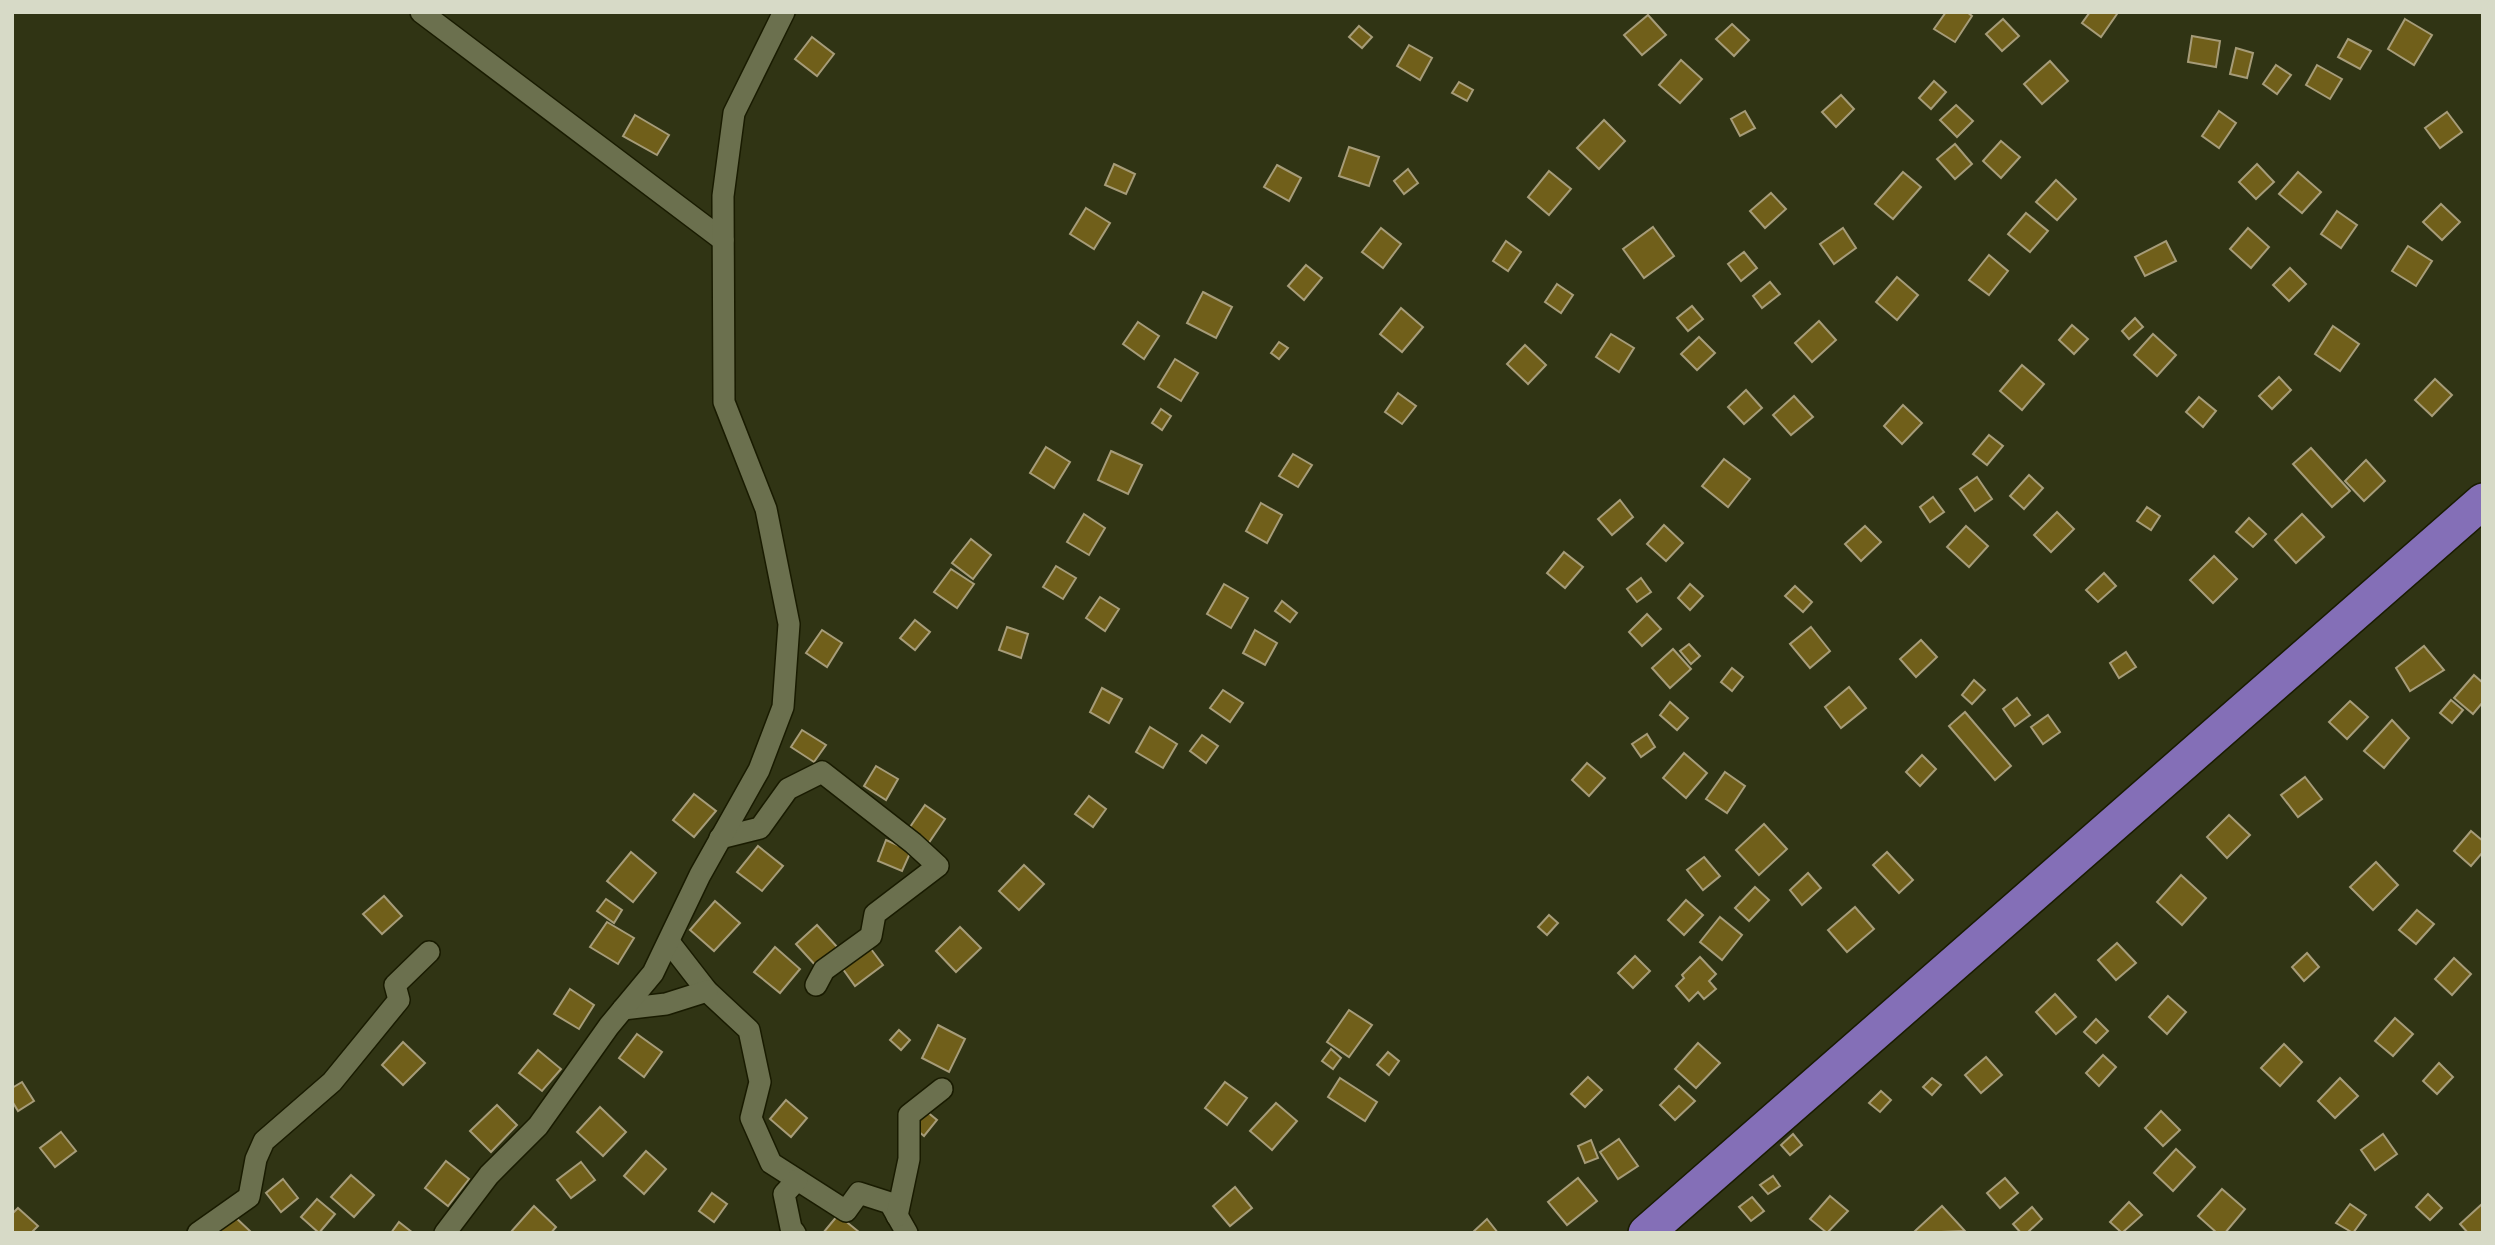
<svg xmlns="http://www.w3.org/2000/svg" width="2495" height="1245" viewBox="0 0 2495 1245" font-family="Figtree,sans-serif">
	<rect width="100%" height="100%" fill="#303414"/>
	<g fill="#705f1a" stroke="#a69c79" stroke-width="2">
		<polygon points="1946,12 1967,12 1972,16 1955,42 1934,29"/>
		<polygon points="2090,12 2116,12 2117,14 2101,37 2082,23"/>
		<polygon points="1648,15 1666,35 1642,55 1624,35"/>
		<polygon points="2003,19 2019,36 2002,51 1986,34"/>
		<polygon points="2405,19 2432,35 2414,65 2388,49"/>
		<polygon points="1732,24 1749,40 1734,56 1716,39"/>
		<polygon points="1359,26 1372,37 1362,48 1349,37"/>
		<polygon points="2192,36 2220,41 2216,67 2188,62"/>
		<polygon points="812,37 834,54 817,76 795,59"/>
		<polygon points="2348,39 2371,51 2360,69 2338,57"/>
		<polygon points="1409,45 1432,58 1420,80 1397,66"/>
		<polygon points="2236,48 2253,53 2247,78 2230,74"/>
		<polygon points="1681,60 1702,79 1680,103 1659,85"/>
		<polygon points="2050,61 2068,81 2042,104 2024,84"/>
		<polygon points="2276,65 2291,75 2277,94 2263,84"/>
		<polygon points="2317,65 2342,79 2330,99 2306,85"/>
		<polygon points="1934,81 1946,92 1931,109 1919,98"/>
		<polygon points="1459,82 1473,90 1467,101 1452,93"/>
		<polygon points="1841,95 1854,109 1836,127 1822,112"/>
		<polygon points="1956,105 1973,121 1957,137 1940,120"/>
		<polygon points="1745,111 1755,128 1740,136 1731,119"/>
		<polygon points="2219,111 2236,123 2219,148 2202,136"/>
		<polygon points="2447,112 2462,132 2440,148 2425,128"/>
		<polygon points="635,115 669,135 657,155 623,136"/>
		<polygon points="1604,120 1625,141 1599,169 1577,148"/>
		<polygon points="2001,141 2020,157 2001,178 1983,161"/>
		<polygon points="1955,144 1972,164 1955,179 1937,159"/>
		<polygon points="1349,147 1379,157 1369,186 1339,176"/>
		<polygon points="1114,164 1135,174 1126,194 1105,185"/>
		<polygon points="2257,164 2274,182 2256,199 2239,182"/>
		<polygon points="1277,165 1301,178 1289,201 1264,187"/>
		<polygon points="1408,169 1418,183 1404,194 1394,181"/>
		<polygon points="1549,171 1571,189 1549,215 1528,197"/>
		<polygon points="1903,172 1921,187 1893,219 1875,204"/>
		<polygon points="2298,172 2321,192 2302,213 2279,194"/>
		<polygon points="2056,180 2076,199 2057,220 2036,202"/>
		<polygon points="1771,193 1786,209 1765,228 1750,211"/>
		<polygon points="2441,204 2460,222 2442,240 2423,222"/>
		<polygon points="1086,208 1110,223 1094,249 1070,234"/>
		<polygon points="2337,211 2357,225 2341,248 2321,234"/>
		<polygon points="2026,213 2048,231 2030,252 2008,234"/>
		<polygon points="1653,227 1674,256 1644,278 1623,249"/>
		<polygon points="1381,228 1401,244 1383,268 1362,252"/>
		<polygon points="1843,228 1856,248 1834,264 1820,244"/>
		<polygon points="2248,228 2269,247 2251,268 2230,249"/>
		<polygon points="1506,241 1521,252 1508,271 1493,261"/>
		<polygon points="2166,241 2176,261 2145,276 2135,257"/>
		<polygon points="2408,246 2432,261 2416,286 2392,271"/>
		<polygon points="1744,252 1757,268 1741,281 1728,264"/>
		<polygon points="1989,255 2008,271 1989,295 1969,280"/>
		<polygon points="1306,265 1322,278 1304,300 1288,286"/>
		<polygon points="2290,268 2306,284 2289,301 2273,285"/>
		<polygon points="1897,277 1918,295 1897,320 1876,302"/>
		<polygon points="1770,282 1780,294 1762,308 1753,296"/>
		<polygon points="1557,284 1573,295 1561,313 1545,302"/>
		<polygon points="1203,292 1232,307 1216,338 1187,323"/>
		<polygon points="1692,306 1703,319 1688,331 1677,318"/>
		<polygon points="1401,308 1423,327 1402,352 1380,334"/>
		<polygon points="2135,318 2143,327 2129,339 2122,331"/>
		<polygon points="1819,321 1836,340 1812,362 1795,343"/>
		<polygon points="1138,322 1159,336 1144,359 1123,344"/>
		<polygon points="2072,325 2088,339 2074,354 2059,340"/>
		<polygon points="2333,326 2359,344 2340,371 2315,354"/>
		<polygon points="1611,334 1634,348 1619,372 1596,357"/>
		<polygon points="2153,334 2176,355 2157,376 2134,355"/>
		<polygon points="1699,337 1715,353 1697,370 1681,354"/>
		<polygon points="1279,342 1288,348 1279,359 1271,353"/>
		<polygon points="1525,345 1546,365 1528,384 1507,364"/>
		<polygon points="1175,359 1198,373 1181,401 1158,387"/>
		<polygon points="2022,365 2044,384 2022,410 2000,391"/>
		<polygon points="2279,377 2291,390 2272,409 2259,396"/>
		<polygon points="2435,379 2452,395 2432,416 2415,400"/>
		<polygon points="1746,390 1762,408 1744,424 1728,407"/>
		<polygon points="1398,393 1416,406 1402,424 1385,412"/>
		<polygon points="1794,396 1813,417 1791,435 1773,415"/>
		<polygon points="2199,397 2216,411 2203,427 2186,412"/>
		<polygon points="1903,405 1922,423 1902,444 1884,426"/>
		<polygon points="1161,409 1171,416 1162,430 1152,423"/>
		<polygon points="1989,435 2003,446 1987,465 1973,454"/>
		<polygon points="1046,447 1070,462 1054,488 1030,473"/>
		<polygon points="2311,448 2350,491 2332,507 2293,464"/>
		<polygon points="1111,451 1142,465 1128,494 1098,480"/>
		<polygon points="1293,454 1312,465 1298,487 1279,476"/>
		<polygon points="1724,459 1750,479 1728,507 1702,486"/>
		<polygon points="2366,460 2385,481 2364,501 2345,481"/>
		<polygon points="2029,475 2043,488 2024,509 2010,496"/>
		<polygon points="1977,477 1992,499 1975,511 1960,489"/>
		<polygon points="1933,497 1944,512 1930,522 1920,507"/>
		<polygon points="1620,500 1633,517 1612,535 1598,519"/>
		<polygon points="1261,503 1282,515 1267,543 1246,531"/>
		<polygon points="2147,507 2160,516 2151,530 2137,521"/>
		<polygon points="2057,512 2074,529 2051,552 2034,535"/>
		<polygon points="1084,514 1105,528 1089,555 1067,542"/>
		<polygon points="2302,514 2324,537 2296,563 2275,540"/>
		<polygon points="2249,518 2266,534 2253,547 2236,532"/>
		<polygon points="1664,525 1683,543 1666,561 1647,544"/>
		<polygon points="1865,526 1881,542 1861,561 1845,544"/>
		<polygon points="1966,526 1988,546 1969,567 1947,547"/>
		<polygon points="971,539 991,555 973,579 952,563"/>
		<polygon points="1564,552 1583,567 1565,588 1547,573"/>
		<polygon points="2214,556 2237,579 2213,603 2190,580"/>
		<polygon points="1056,566 1076,578 1063,599 1043,587"/>
		<polygon points="951,569 974,584 957,608 934,592"/>
		<polygon points="2104,573 2116,586 2098,602 2086,590"/>
		<polygon points="1641,578 1651,592 1637,602 1627,589"/>
		<polygon points="1224,584 1248,598 1231,628 1207,614"/>
		<polygon points="1690,584 1703,596 1690,610 1678,598"/>
		<polygon points="1795,586 1812,602 1803,612 1785,596"/>
		<polygon points="1100,597 1119,609 1105,631 1086,618"/>
		<polygon points="1282,601 1297,613 1290,622 1275,611"/>
		<polygon points="1647,614 1661,629 1642,646 1629,632"/>
		<polygon points="915,620 930,632 915,650 900,638"/>
		<polygon points="1007,627 1028,634 1021,658 999,650"/>
		<polygon points="1811,627 1830,651 1810,668 1790,644"/>
		<polygon points="822,630 842,643 827,667 806,653"/>
		<polygon points="1255,630 1277,643 1265,665 1243,653"/>
		<polygon points="1921,640 1937,657 1916,677 1900,659"/>
		<polygon points="1689,644 1700,656 1691,664 1680,651"/>
		<polygon points="2424,646 2444,670 2410,691 2396,668"/>
		<polygon points="1673,649 1691,669 1670,688 1652,668"/>
		<polygon points="2126,652 2136,667 2119,678 2110,663"/>
		<polygon points="1732,668 1743,677 1732,691 1721,682"/>
		<polygon points="2474,675 2483,683 2483,702 2473,714 2454,698"/>
		<polygon points="1974,680 1985,690 1972,704 1962,695"/>
		<polygon points="1849,687 1866,708 1841,728 1825,707"/>
		<polygon points="1102,688 1122,699 1109,723 1090,712"/>
		<polygon points="1223,690 1243,703 1230,722 1210,708"/>
		<polygon points="2017,698 2030,715 2015,726 2003,709"/>
		<polygon points="2451,700 2463,710 2452,723 2440,713"/>
		<polygon points="2350,701 2368,717 2347,739 2329,722"/>
		<polygon points="1670,702 1688,718 1677,730 1660,715"/>
		<polygon points="1965,712 2011,766 1995,780 1949,726"/>
		<polygon points="2048,715 2060,732 2043,744 2031,727"/>
		<polygon points="2392,720 2409,738 2384,768 2364,751"/>
		<polygon points="1150,727 1177,744 1163,768 1136,752"/>
		<polygon points="802,730 826,745 814,762 791,747"/>
		<polygon points="1647,734 1655,747 1641,757 1632,744"/>
		<polygon points="1202,735 1218,746 1206,763 1190,751"/>
		<polygon points="1684,753 1707,773 1686,798 1663,778"/>
		<polygon points="1922,755 1936,769 1920,786 1906,772"/>
		<polygon points="1587,763 1605,778 1589,796 1572,780"/>
		<polygon points="876,766 898,779 886,800 864,786"/>
		<polygon points="1725,772 1745,786 1727,813 1706,799"/>
		<polygon points="2305,777 2322,799 2298,817 2281,795"/>
		<polygon points="694,794 716,811 694,837 673,820"/>
		<polygon points="1089,796 1106,809 1093,827 1075,814"/>
		<polygon points="925,805 945,819 928,844 908,830"/>
		<polygon points="2229,815 2250,835 2227,858 2207,837"/>
		<polygon points="1764,824 1787,849 1759,875 1736,850"/>
		<polygon points="2471,831 2483,841 2483,852 2471,866 2454,851"/>
		<polygon points="886,840 911,851 902,871 878,861"/>
		<polygon points="758,846 783,866 762,891 737,872"/>
		<polygon points="631,852 656,873 633,902 607,881"/>
		<polygon points="1887,852 1913,880 1899,893 1873,865"/>
		<polygon points="1704,857 1720,876 1703,890 1687,870"/>
		<polygon points="2376,862 2398,885 2373,910 2350,887"/>
		<polygon points="1024,865 1044,884 1019,910 999,891"/>
		<polygon points="1808,873 1821,888 1802,905 1790,890"/>
		<polygon points="2181,875 2206,898 2182,925 2157,902"/>
		<polygon points="1755,887 1769,900 1749,921 1735,908"/>
		<polygon points="384,896 402,916 382,934 363,914"/>
		<polygon points="606,899 622,910 614,923 597,911"/>
		<polygon points="1686,900 1703,915 1684,935 1668,920"/>
		<polygon points="715,901 740,923 714,951 690,930"/>
		<polygon points="1855,907 1874,929 1847,952 1828,930"/>
		<polygon points="2417,910 2434,924 2416,944 2399,930"/>
		<polygon points="1549,915 1558,923 1547,935 1538,927"/>
		<polygon points="1720,917 1742,935 1722,960 1700,942"/>
		<polygon points="607,922 634,938 618,964 590,947"/>
		<polygon points="817,925 838,948 817,967 796,944"/>
		<polygon points="960,927 981,948 956,972 936,951"/>
		<polygon points="2117,943 2136,963 2116,980 2098,960"/>
		<polygon points="868,945 883,965 855,986 840,965"/>
		<polygon points="775,947 800,969 780,993 754,972"/>
		<polygon points="2307,953 2319,967 2304,981 2292,967"/>
		<polygon points="1635,956 1650,971 1633,988 1618,973"/>
		<polygon points="1700,957 1716,974 1709,981 1716,989 1704,999 1698,992 1689,1001 1676,986 1684,978 1682,975"/>
		<polygon points="2454,958 2471,974 2452,995 2435,979"/>
		<polygon points="570,989 594,1005 579,1029 554,1014"/>
		<polygon points="2055,994 2076,1017 2056,1034 2036,1012"/>
		<polygon points="2168,996 2186,1012 2167,1034 2149,1017"/>
		<polygon points="1349,1010 1372,1025 1349,1057 1327,1042"/>
		<polygon points="2395,1018 2413,1034 2393,1056 2375,1041"/>
		<polygon points="2096,1019 2108,1031 2096,1043 2084,1032"/>
		<polygon points="938,1025 965,1039 949,1072 922,1058"/>
		<polygon points="899,1030 910,1040 901,1050 890,1040"/>
		<polygon points="637,1034 662,1052 644,1077 619,1058"/>
		<polygon points="403,1042 425,1063 403,1085 382,1065"/>
		<polygon points="1698,1043 1720,1063 1696,1088 1675,1069"/>
		<polygon points="2284,1044 2302,1062 2280,1086 2261,1068"/>
		<polygon points="1331,1049 1341,1058 1333,1069 1322,1061"/>
		<polygon points="538,1050 561,1069 542,1091 519,1073"/>
		<polygon points="1388,1052 1399,1061 1389,1075 1377,1065"/>
		<polygon points="2103,1055 2116,1067 2099,1086 2086,1073"/>
		<polygon points="1986,1057 2002,1075 1981,1093 1965,1075"/>
		<polygon points="2439,1063 2453,1077 2437,1094 2423,1081"/>
		<polygon points="1588,1077 1602,1090 1585,1107 1571,1094"/>
		<polygon points="1340,1078 1377,1102 1365,1121 1328,1097"/>
		<polygon points="1932,1078 1941,1085 1932,1095 1923,1087"/>
		<polygon points="2340,1078 2358,1096 2335,1118 2318,1101"/>
		<polygon points="22,1082 34,1101 18,1111 12,1101 12,1088"/>
		<polygon points="1225,1082 1247,1098 1227,1125 1205,1108"/>
		<polygon points="1679,1086 1695,1101 1675,1120 1660,1105"/>
		<polygon points="1881,1091 1891,1100 1880,1112 1869,1103"/>
		<polygon points="786,1100 807,1118 791,1137 770,1119"/>
		<polygon points="1276,1103 1297,1121 1272,1150 1250,1131"/>
		<polygon points="497,1105 517,1125 491,1152 470,1131"/>
		<polygon points="600,1107 626,1132 603,1156 577,1132"/>
		<polygon points="926,1111 937,1120 924,1136 912,1126"/>
		<polygon points="2161,1111 2180,1130 2163,1146 2145,1128"/>
		<polygon points="61,1132 76,1151 55,1167 40,1148"/>
		<polygon points="1793,1134 1802,1145 1790,1155 1781,1145"/>
		<polygon points="2383,1134 2397,1154 2375,1170 2361,1150"/>
		<polygon points="1619,1139 1638,1166 1618,1179 1600,1152"/>
		<polygon points="1591,1140 1598,1158 1585,1163 1578,1146"/>
		<polygon points="2176,1149 2195,1167 2173,1191 2154,1173"/>
		<polygon points="646,1151 666,1169 644,1194 624,1176"/>
		<polygon points="446,1161 469,1179 448,1206 425,1188"/>
		<polygon points="581,1162 595,1180 571,1198 557,1180"/>
		<polygon points="351,1175 374,1195 354,1217 331,1197"/>
		<polygon points="1773,1176 1780,1186 1768,1194 1760,1185"/>
		<polygon points="1578,1178 1597,1201 1567,1225 1548,1202"/>
		<polygon points="2005,1178 2018,1193 2000,1208 1987,1193"/>
		<polygon points="283,1179 298,1198 281,1212 266,1193"/>
		<polygon points="1235,1187 1252,1208 1230,1226 1213,1206"/>
		<polygon points="2222,1189 2245,1209 2225,1233 2217,1233 2198,1216"/>
		<polygon points="712,1193 727,1204 714,1222 699,1211"/>
		<polygon points="2428,1194 2442,1208 2430,1220 2416,1207"/>
		<polygon points="1830,1196 1848,1211 1827,1233 1810,1219"/>
		<polygon points="1752,1197 1764,1211 1751,1221 1739,1207"/>
		<polygon points="317,1199 335,1214 319,1233 301,1217"/>
		<polygon points="2129,1202 2142,1215 2122,1233 2110,1222"/>
		<polygon points="2350,1204 2366,1215 2353,1233 2336,1223"/>
		<polygon points="2482,1204 2483,1233 2468,1233 2460,1224"/>
		<polygon points="534,1206 556,1227 551,1233 510,1233"/>
		<polygon points="1942,1206 1965,1231 1917,1233 1915,1231"/>
		<polygon points="2032,1207 2042,1219 2027,1233 2021,1233 2013,1224"/>
		<polygon points="18,1208 38,1226 31,1233 12,1233 12,1214"/>
		<polygon points="838,1215 859,1232 858,1233 823,1233"/>
		<polygon points="234,1216 252,1233 218,1233"/>
		<polygon points="1487,1219 1498,1233 1472,1233"/>
		<polygon points="399,1222 413,1233 391,1233"/>
	</g>
	<g fill="none" stroke-linecap="round" stroke-linejoin="round">
		<g stroke="#191b00" stroke-width="24">
			<g id="minor">
				<polyline points="421,12 723,240"/>
				<polyline points="720,838 760,828 788,789 822,772 913,843 938,866 875,914 871,936 824,970 816,985"/>
				<polyline points="669,942 707,991 749,1030 760,1082 751,1118 771,1163 846,1211 859,1193 890,1203 907,1233"/>
				<polyline points="623,1009 666,1004 707,991"/>
				<polyline points="897,1216 909,1159 909,1115 942,1089"/>
				<polyline points="198,1233 249,1197 256,1159 264,1141 332,1082 399,1000 395,985 429,952"/>
				<polyline points="445,1233 489,1175 538,1126 609,1026 653,973 700,875 759,770 783,707 789,624 766,509 724,402 723,196 734,113 784,12"/>
				<polyline points="795,1233 791,1228 784,1194 797,1180"/>
			</g>
		</g>
		<g stroke="#191b00" stroke-width="38">
			<polyline id="trunk" points="1646,1233 2483,501"/>
		</g>
		<use href="#minor" stroke="#6b704e" stroke-width="21"/>
		<use href="#trunk" stroke="#846fb7" stroke-width="35"/>
	</g>
	<rect width="2495" height="1245" fill="none" stroke="#d7dac7" stroke-width="28"/>
</svg>
